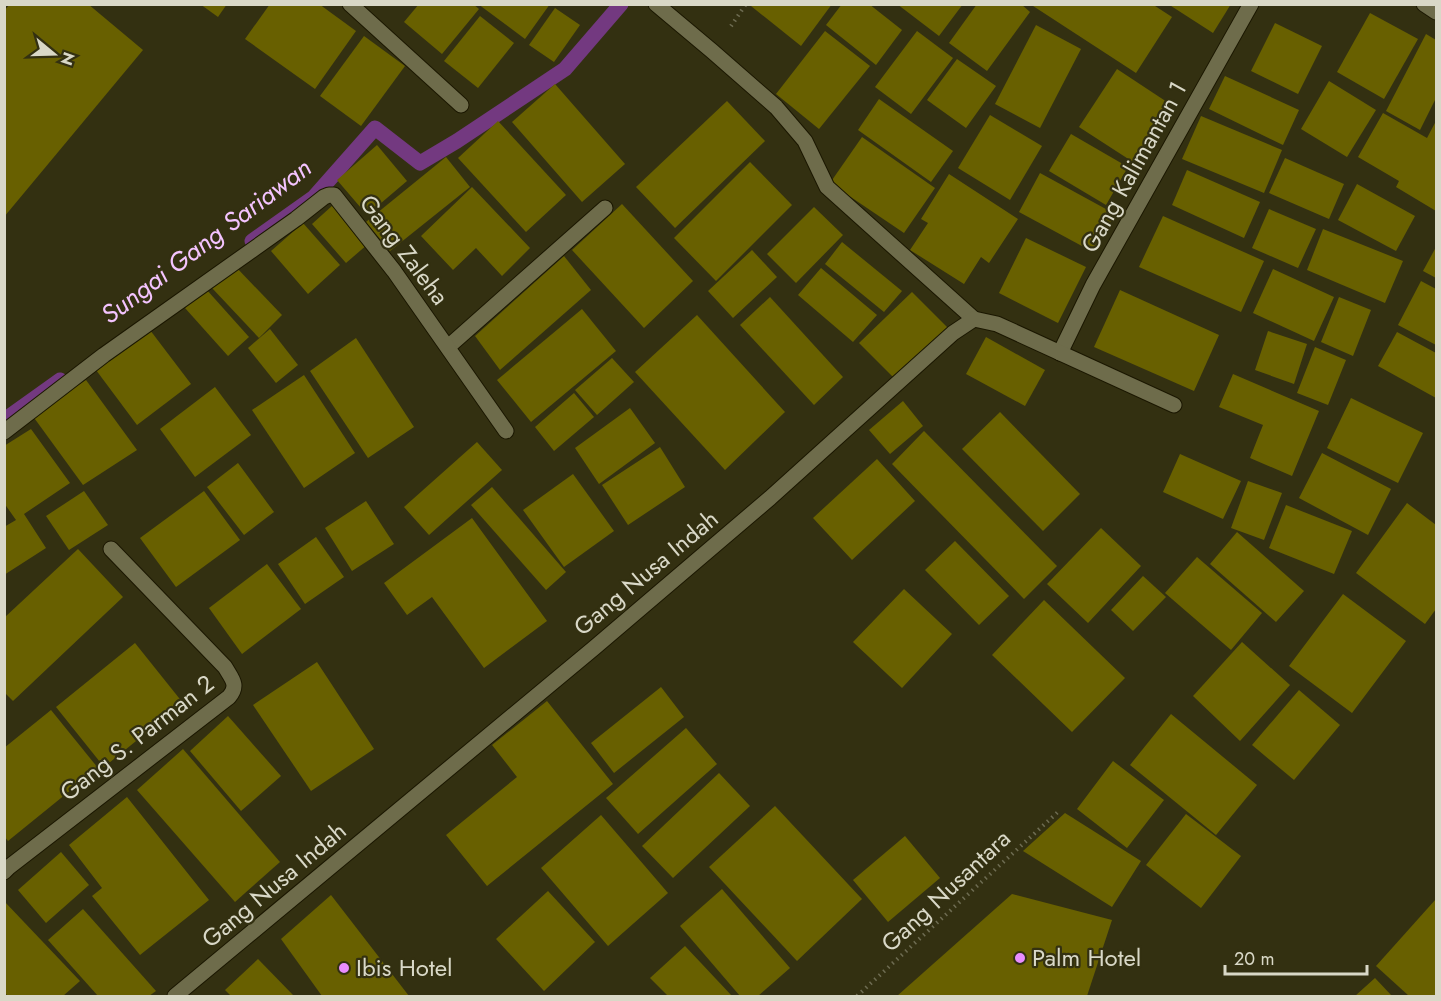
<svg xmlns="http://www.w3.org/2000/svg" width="1441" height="1001" viewBox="0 0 1441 1001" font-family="Jost,sans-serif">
	<rect width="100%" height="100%" fill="#333011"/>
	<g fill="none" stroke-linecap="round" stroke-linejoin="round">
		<g stroke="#733980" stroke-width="15">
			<polyline points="252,241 314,197 375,128 420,163 457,141 565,69 621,4"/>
			<polyline points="4,420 60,380"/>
		</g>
	</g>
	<g fill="#686000">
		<polygon points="10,4 88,4 143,50 4,217 4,11"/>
		<polygon points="200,4 227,4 218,17"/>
		<polygon points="270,4 319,4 356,31 315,89 245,39"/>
		<polygon points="419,4 473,4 479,9 442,54 404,22"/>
		<polygon points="478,4 550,4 525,39"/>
		<polygon points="752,4 832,4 801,46 751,6"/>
		<polygon points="842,4 869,4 902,30 876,65 826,25"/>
		<polygon points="897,4 963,4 939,36"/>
		<polygon points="977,4 1021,4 1030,12 987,71 949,43"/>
		<polygon points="1030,4 1152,4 1172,17 1136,73"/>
		<polygon points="1168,4 1231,4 1213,33"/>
		<polygon points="555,8 580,25 554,62 529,45"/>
		<polygon points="1370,13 1418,39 1384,99 1337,72"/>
		<polygon points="480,16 514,43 478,88 444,61"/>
		<polygon points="1275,23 1322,46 1298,94 1251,71"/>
		<polygon points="1036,25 1081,49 1040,128 995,104"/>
		<polygon points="825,31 870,66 819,129 776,94"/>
		<polygon points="917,31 953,58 911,114 875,87"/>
		<polygon points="1426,34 1436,40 1436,98 1420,130 1386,111"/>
		<polygon points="364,36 405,66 361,126 320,96"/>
		<polygon points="957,59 996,86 966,128 927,100"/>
		<polygon points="1117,69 1170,104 1133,162 1079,127"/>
		<polygon points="1225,76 1299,110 1283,145 1209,109"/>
		<polygon points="1329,81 1376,110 1347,157 1301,129"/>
		<polygon points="555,84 625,164 582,202 512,122"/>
		<polygon points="879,99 953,151 931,182 858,130"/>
		<polygon points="727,101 765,141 675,228 636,187"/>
		<polygon points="1383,113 1427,138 1436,121 1436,211 1396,187 1399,181 1358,157"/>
		<polygon points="990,115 1042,146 1010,200 958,168"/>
		<polygon points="1201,116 1282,150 1264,193 1182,159"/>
		<polygon points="498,121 566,195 526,232 458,158"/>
		<polygon points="1071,134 1128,167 1106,205 1049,171"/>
		<polygon points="862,137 935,188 904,233 830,183"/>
		<polygon points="377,145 407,181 367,215 337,180"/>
		<polygon points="446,157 470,187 390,251 366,222"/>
		<polygon points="1285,158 1344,184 1329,219 1269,193"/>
		<polygon points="750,162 792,205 716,281 674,238"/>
		<polygon points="1187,170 1260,202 1244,238 1172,205"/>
		<polygon points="1040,173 1115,214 1093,252 1019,212"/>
		<polygon points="949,174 1018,219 989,263 981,257 964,284 910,250 928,223 921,219"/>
		<polygon points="1357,184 1415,216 1396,251 1338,220"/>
		<polygon points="472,187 530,248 502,276 476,248 453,270 421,236"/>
		<polygon points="622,204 693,281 644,328 572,250"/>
		<polygon points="333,205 368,244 346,263 312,224"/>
		<polygon points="814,207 843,235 796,283 767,254"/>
		<polygon points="1269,209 1316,229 1298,268 1252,248"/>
		<polygon points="1163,216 1264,261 1241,312 1139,267"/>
		<polygon points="303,223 340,265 308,294 271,251"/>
		<polygon points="1323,229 1403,261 1385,303 1307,270"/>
		<polygon points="1026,238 1086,267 1058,323 999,293"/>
		<polygon points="842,242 902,291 884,312 825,264"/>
		<polygon points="1436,247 1436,278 1423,271"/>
		<polygon points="752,250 777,277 733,318 708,291"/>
		<polygon points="564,256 591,290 500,370 475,336"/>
		<polygon points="235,266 282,315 259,338 212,288"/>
		<polygon points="821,268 877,315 853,342 798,295"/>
		<polygon points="1273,269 1334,297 1314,341 1253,313"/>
		<polygon points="1421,281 1436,289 1436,345 1398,325"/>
		<polygon points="206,289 249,337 228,356 185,308"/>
		<polygon points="1120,290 1219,335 1194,391 1094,347"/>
		<polygon points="912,292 949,329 897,381 859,343"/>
		<polygon points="770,297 843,377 814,405 740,325"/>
		<polygon points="1339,297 1371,310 1353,356 1321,342"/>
		<polygon points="582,309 616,351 531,422 497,380"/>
		<polygon points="697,315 785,412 725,470 635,372"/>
		<polygon points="270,329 298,365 276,383 248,348"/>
		<polygon points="150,330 191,384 137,425 96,370"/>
		<polygon points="1268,331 1307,344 1294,384 1255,370"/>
		<polygon points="1397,332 1436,353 1436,398 1378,366"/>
		<polygon points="986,337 1045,370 1025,406 966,374"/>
		<polygon points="356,338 414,427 368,458 310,371"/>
		<polygon points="1315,347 1346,360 1328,405 1297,393"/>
		<polygon points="612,358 634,382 597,415 575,390"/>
		<polygon points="1233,374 1319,411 1292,476 1250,458 1263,425 1219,407"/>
		<polygon points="304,375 355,453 304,488 252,410"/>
		<polygon points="86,380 137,450 83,485 32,415"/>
		<polygon points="215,387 251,435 195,477 160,429"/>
		<polygon points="574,393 594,417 554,451 535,427"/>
		<polygon points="1351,398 1423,433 1398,483 1327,448"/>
		<polygon points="903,401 923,426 890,454 869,430"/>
		<polygon points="630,408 655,443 599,484 575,448"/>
		<polygon points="1000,412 1080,494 1043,531 962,449"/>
		<polygon points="31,429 70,483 24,514 46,548 4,575 4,527 16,520 4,503 4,446"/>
		<polygon points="924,431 1057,566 1024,599 892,464"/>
		<polygon points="477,442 502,470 429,535 404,507"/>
		<polygon points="660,447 685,487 628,525 602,485"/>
		<polygon points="1322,453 1391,489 1368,535 1299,498"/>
		<polygon points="1180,454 1241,481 1223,519 1163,492"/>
		<polygon points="877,459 915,501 852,560 813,518"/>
		<polygon points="238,463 274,512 244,535 207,487"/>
		<polygon points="573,474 614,531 564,567 523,510"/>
		<polygon points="1248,481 1282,493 1264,540 1231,528"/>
		<polygon points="492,487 566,572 546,590 471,505"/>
		<polygon points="84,491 108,525 69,550 46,516"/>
		<polygon points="204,491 240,540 176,587 140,538"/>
		<polygon points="366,501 394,544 352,571 325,528"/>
		<polygon points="1407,503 1436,525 1436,609 1425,624 1356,573"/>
		<polygon points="1286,505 1352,531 1334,574 1269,548"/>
		<polygon points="472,518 547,621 484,668 432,597 407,615 384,583"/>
		<polygon points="1101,528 1141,566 1088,623 1047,584"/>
		<polygon points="1237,532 1304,591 1276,622 1210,564"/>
		<polygon points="316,537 344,577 305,604 278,564"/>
		<polygon points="955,541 1009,596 979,625 925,570"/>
		<polygon points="78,549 123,597 13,701 4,692 4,618"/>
		<polygon points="1197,557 1262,613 1231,650 1165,593"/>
		<polygon points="267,564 301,609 242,654 209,608"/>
		<polygon points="1143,576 1166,597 1133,631 1111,610"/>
		<polygon points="904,589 952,634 902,688 853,642"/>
		<polygon points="1343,594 1406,641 1352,713 1289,666"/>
		<polygon points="1044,600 1125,678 1072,732 992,655"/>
		<polygon points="1242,642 1290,685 1240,741 1193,696"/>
		<polygon points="135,643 183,703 104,767 56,707"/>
		<polygon points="317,662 374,749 311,791 253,705"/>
		<polygon points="661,687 684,717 614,773 591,743"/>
		<polygon points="1299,690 1340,725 1294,780 1252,745"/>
		<polygon points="547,701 613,784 487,886 446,835 517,777 492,745"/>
		<polygon points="51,710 98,768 8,841 4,836 4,748"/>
		<polygon points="1171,714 1257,785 1216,835 1130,765"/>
		<polygon points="228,716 281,776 241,811 190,751"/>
		<polygon points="686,728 717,764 638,834 606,798"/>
		<polygon points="183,749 280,862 235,902 137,790"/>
		<polygon points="1113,761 1164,800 1127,848 1077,809"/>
		<polygon points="719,773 750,806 673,878 642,846"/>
		<polygon points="127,797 209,900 140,955 92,896 102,888 69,845"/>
		<polygon points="775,806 862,899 797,961 709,867"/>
		<polygon points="1065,813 1141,861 1112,907 1023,851"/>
		<polygon points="1186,814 1241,856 1201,908 1146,865"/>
		<polygon points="601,815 668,893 608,946 541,868"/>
		<polygon points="905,836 940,878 888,922 853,880"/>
		<polygon points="61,852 89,885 46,923 18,890"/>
		<polygon points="722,889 790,968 758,996 740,996 680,926"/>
		<polygon points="548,891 595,942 544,991 496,939"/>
		<polygon points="1012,894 1112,920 1087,996 897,996"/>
		<polygon points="331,895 409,996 322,996 281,939"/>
		<polygon points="1436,899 1436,996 1409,996 1376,966"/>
		<polygon points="4,901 80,981 63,996 8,996 4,992"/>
		<polygon points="83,909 156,991 149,996 98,996 48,940"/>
		<polygon points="685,946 732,996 668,996 650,978"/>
		<polygon points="258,959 294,996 231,996 225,990"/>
		<polygon points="1375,978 1392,996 1355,996"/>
	</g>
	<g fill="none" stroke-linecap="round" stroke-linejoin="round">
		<g stroke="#1b1700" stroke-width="17">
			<g id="street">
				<polyline points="350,4 461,105"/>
				<polyline points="656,4 712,51 776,107 805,141 827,187 974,319"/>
				<polyline points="1424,4 1436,12"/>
				<polyline points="448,347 605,208"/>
				<polyline points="1060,353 1093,285 1251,4"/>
				<polyline points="4,432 104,355 296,219 324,197 329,195 334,195 394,271 506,431"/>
				<path d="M4,872L9,867L229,697C239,685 232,679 225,667L111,549"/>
				<polyline points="175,996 594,648 770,498 953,333 974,319 997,324 1174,405"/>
			</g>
		</g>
		<g stroke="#6e6c52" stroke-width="4" stroke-dasharray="1.5 4.5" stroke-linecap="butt">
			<polyline points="731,26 746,4"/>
			<polyline points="857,996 1059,811"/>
		</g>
		<use href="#street" stroke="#6e6c4b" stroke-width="15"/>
	</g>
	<g fill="#e98dfe" stroke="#333011" stroke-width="2">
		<circle cx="1020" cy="958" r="6"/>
		<circle cx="344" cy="968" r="6"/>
	</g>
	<g text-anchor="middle" stroke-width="4.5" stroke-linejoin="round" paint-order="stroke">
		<g font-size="24" fill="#d9d8c7" stroke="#333011">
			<text transform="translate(1134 167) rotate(-61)" y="8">Gang Kalimantan 1</text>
			<text transform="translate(404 250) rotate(53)" y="8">Gang Zaleha</text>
			<text transform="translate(646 573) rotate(-40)" y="8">Gang Nusa Indah</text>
			<text transform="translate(137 738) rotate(-38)" y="8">Gang S. Parman 2</text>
			<text transform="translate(274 885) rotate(-40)" y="8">Gang Nusa Indah</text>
			<text transform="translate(946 891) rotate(-43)" y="8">Gang Nusantara</text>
		</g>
		<g font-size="24" fill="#d9d8c7" stroke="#333011" text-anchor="start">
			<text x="1032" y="966">Palm Hotel</text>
			<text x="356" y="976">Ibis Hotel</text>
		</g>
		<g font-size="26" font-style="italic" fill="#f4c4ff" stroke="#333011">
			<text transform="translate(206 241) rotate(-37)" y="9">Sungai Gang Sariawan</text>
		</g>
	</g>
	<rect width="1441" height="1001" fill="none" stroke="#d9d8c7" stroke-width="12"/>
	<g transform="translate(54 54) rotate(109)" stroke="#333011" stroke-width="4.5" paint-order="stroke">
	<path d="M0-4.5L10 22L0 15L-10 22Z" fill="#d9d8c7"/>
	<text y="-9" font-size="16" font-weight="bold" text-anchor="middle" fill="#d9d8c7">N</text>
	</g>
	<path d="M1225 965v9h142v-9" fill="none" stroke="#d9d8c7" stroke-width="3"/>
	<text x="1234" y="965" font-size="18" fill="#d9d8c7" stroke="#333011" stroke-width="4.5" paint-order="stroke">20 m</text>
</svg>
